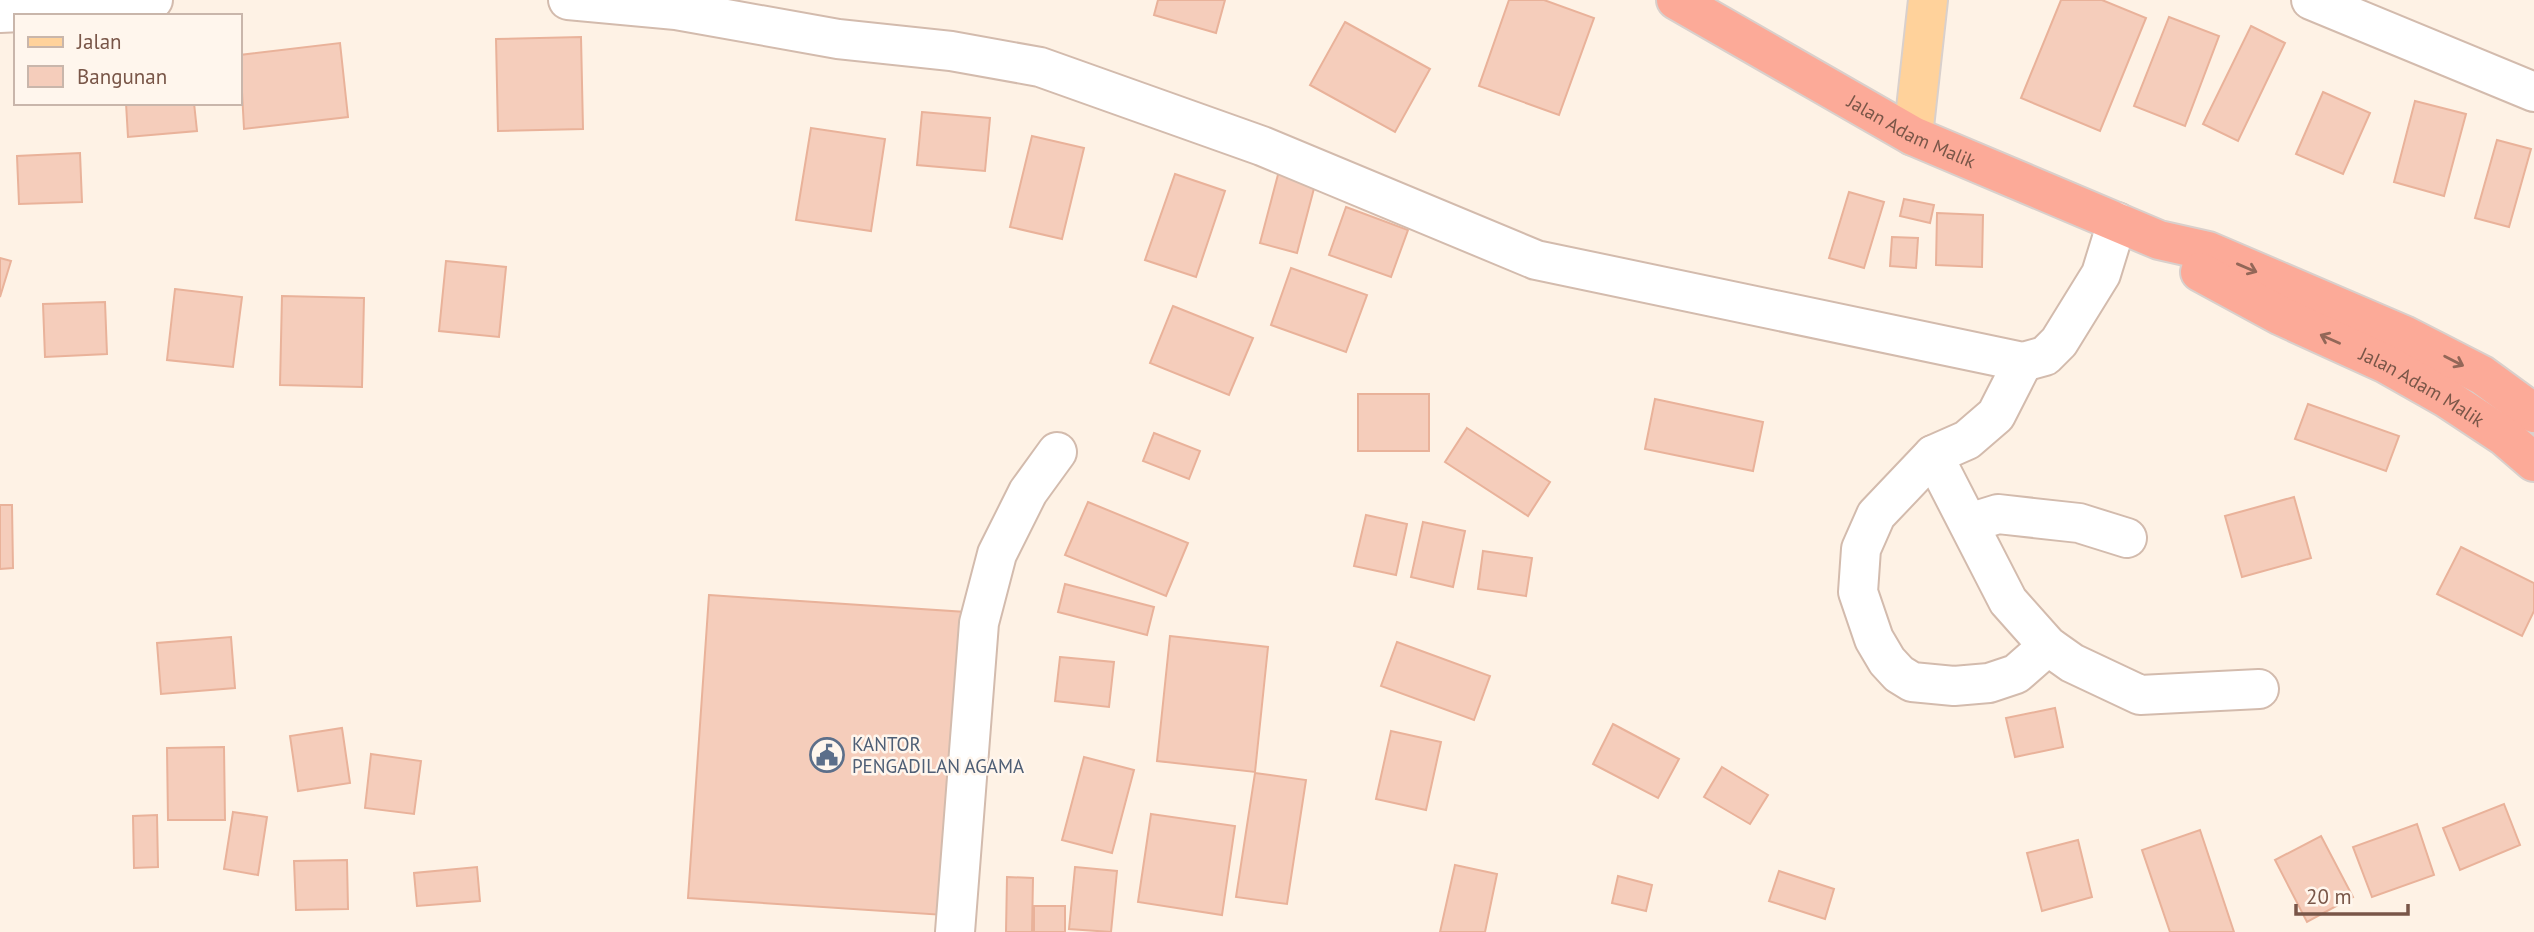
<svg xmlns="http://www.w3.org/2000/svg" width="2534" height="932" viewBox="0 0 2534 932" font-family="'PT Sans',sans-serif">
	<rect width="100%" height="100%" fill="#fef2e5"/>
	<g fill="#f5cdbb" stroke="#e9b29a" stroke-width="2">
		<polygon points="1158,0 1225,0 1216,33 1154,15"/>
		<polygon points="1509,0 1544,0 1594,18 1559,115 1479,86"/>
		<polygon points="2061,0 2102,0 2146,18 2100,131 2021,98"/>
		<polygon points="2169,17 2219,36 2185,126 2134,106"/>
		<polygon points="1345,22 1430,69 1395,132 1310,85"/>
		<polygon points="2251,26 2285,43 2238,141 2203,124"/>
		<polygon points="581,37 583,129 498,131 496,39"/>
		<polygon points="340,43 348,117 244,129 240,55"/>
		<polygon points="2323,92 2370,113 2343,174 2296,154"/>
		<polygon points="2415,101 2466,114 2444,196 2394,182"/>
		<polygon points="126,103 194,103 197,131 128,137"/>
		<polygon points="922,112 990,118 985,171 917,165"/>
		<polygon points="811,128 885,139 871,231 796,220"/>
		<polygon points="1032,136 1084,148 1062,239 1010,227"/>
		<polygon points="2497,140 2531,149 2509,227 2475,218"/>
		<polygon points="80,153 82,202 19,204 17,156"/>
		<polygon points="1280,167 1317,177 1297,253 1260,243"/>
		<polygon points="1175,174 1225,191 1196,277 1145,260"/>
		<polygon points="1849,192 1884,202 1864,268 1829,258"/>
		<polygon points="1904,199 1934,205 1930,223 1900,216"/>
		<polygon points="1346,207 1408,230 1391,277 1329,255"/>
		<polygon points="1937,213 1983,215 1982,267 1936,265"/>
		<polygon points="1892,237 1918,238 1916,268 1890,266"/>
		<polygon points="0,258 11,261 0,297"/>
		<polygon points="446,261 506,267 499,337 439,331"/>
		<polygon points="1291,268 1367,295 1346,352 1271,325"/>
		<polygon points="175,289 242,297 233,367 167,360"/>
		<polygon points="282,296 364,298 362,387 280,385"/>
		<polygon points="105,302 107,354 45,357 43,304"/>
		<polygon points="1173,306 1253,338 1229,395 1150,363"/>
		<rect x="1358" y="394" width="71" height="57"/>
		<polygon points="1655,399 1763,422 1753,471 1645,449"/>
		<polygon points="2308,404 2399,436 2386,471 2295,439"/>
		<polygon points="1467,428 1550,482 1528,516 1445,462"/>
		<polygon points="1154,433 1200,451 1189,479 1143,461"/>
		<polygon points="2294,497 2311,558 2242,577 2225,516"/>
		<polygon points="1088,502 1188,543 1166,596 1065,555"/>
		<polygon points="0,505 12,505 13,568 0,569"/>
		<polygon points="1366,515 1407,524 1396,575 1354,566"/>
		<polygon points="1423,522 1465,531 1453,587 1411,577"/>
		<polygon points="2461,547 2534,583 2534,611 2522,636 2437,594"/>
		<polygon points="1483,551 1532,558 1526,596 1478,589"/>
		<polygon points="1065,584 1154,607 1147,635 1058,612"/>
		<polygon points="709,595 966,612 944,915 688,898"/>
		<polygon points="1170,636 1268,647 1255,772 1157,761"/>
		<polygon points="231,637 235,688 161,694 157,643"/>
		<polygon points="1397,642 1490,676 1474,720 1381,686"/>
		<polygon points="1060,657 1114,662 1109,707 1055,701"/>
		<polygon points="2055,708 2063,747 2015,757 2006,718"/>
		<polygon points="1613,724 1679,759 1658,798 1593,764"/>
		<polygon points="342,728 350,783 298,791 290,736"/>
		<polygon points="1391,731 1441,742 1426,810 1376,799"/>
		<polygon points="224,747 225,820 168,820 167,748"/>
		<polygon points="371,754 421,761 414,814 365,808"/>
		<polygon points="1084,757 1134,770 1112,853 1062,840"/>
		<polygon points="1722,767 1768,795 1750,824 1704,797"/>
		<polygon points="1255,773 1306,780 1287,904 1236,897"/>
		<polygon points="2504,804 2520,845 2460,870 2443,828"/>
		<polygon points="233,812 267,817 258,875 224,869"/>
		<polygon points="1151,814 1235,826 1222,915 1138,902"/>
		<polygon points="157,815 158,867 134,868 133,816"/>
		<polygon points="2417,824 2434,875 2372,897 2353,847"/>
		<polygon points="2200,830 2234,932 2170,932 2142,850"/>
		<polygon points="2321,836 2353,897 2307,922 2275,860"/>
		<polygon points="2078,840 2092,897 2042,911 2027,853"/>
		<polygon points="347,860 348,909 296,910 294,861"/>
		<polygon points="1455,865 1497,874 1485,932 1440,932"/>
		<polygon points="477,867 480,901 417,906 414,873"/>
		<polygon points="1075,867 1117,871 1111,932 1069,929"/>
		<polygon points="1779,871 1834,889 1825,919 1769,901"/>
		<polygon points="1618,876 1652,885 1646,911 1612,903"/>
		<polygon points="1007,877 1033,878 1032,932 1006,932"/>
		<rect x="1034" y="906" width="31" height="26"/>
	</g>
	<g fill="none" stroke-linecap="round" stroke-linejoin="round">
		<g stroke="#d3bbad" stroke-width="42">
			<g id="minor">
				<polyline points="568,0 676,10 838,39 951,51 1040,67 1262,146 1536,260 2023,362 2045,356 2059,342 2101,274 2117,222"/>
				<polyline points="2311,0 2534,92"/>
				<polyline points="0,13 84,9 153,0"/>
				<polyline points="2023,362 1996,415 1967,440 1933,455 1876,515 1861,549 1858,592 1874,639 1887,661 1899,674 1912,682 1954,686 1989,683 2016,674 2048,646"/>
				<polyline points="1933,455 2008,601 2048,646 2072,663 2140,695 2259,689"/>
				<polyline points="1969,523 1998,514 2079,523 2127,538"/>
				<polyline points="955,932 979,623 997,554 1028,492 1057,452"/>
			</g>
		</g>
		<g stroke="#d9d0cc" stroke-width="42">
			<polyline id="major" points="1913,136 1928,0"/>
		</g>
		<g stroke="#d9d0cc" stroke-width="42">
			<g id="highway">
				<path id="s1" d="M1676,0L1913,136L2159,240L2208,251L2404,335L2482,375L2534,413"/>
				<path id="s2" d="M2200,272L2281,316L2386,364L2446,398L2505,437L2534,462"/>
			</g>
		</g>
		<use href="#minor" stroke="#fff" stroke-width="38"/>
		<use href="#major" stroke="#ffd29b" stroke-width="38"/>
		<use href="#highway" stroke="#fcaa98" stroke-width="38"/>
	</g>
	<defs><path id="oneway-shaft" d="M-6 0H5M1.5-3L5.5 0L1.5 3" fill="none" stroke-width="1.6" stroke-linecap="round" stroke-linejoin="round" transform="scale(1.75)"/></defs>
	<g stroke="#936758">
		<use href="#oneway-shaft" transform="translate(2247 268) rotate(23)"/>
		<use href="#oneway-shaft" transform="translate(2330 339) rotate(-156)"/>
		<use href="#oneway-shaft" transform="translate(2454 361) rotate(27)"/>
	</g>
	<defs>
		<g id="civic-ring" transform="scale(1.75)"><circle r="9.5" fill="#fff6ed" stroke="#5c6f8a" stroke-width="1.5"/><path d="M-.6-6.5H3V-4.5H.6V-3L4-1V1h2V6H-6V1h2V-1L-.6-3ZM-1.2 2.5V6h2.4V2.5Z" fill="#5c6f8a"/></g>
	</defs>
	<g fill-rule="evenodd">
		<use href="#civic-ring" x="827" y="755"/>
	</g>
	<g text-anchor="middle" stroke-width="5" stroke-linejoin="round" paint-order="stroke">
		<g font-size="19" fill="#795648" stroke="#fff6ed">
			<text dy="7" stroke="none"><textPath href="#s1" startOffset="270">Jalan Adam Malik</textPath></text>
			<text dy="7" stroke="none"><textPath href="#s2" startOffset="250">Jalan Adam Malik</textPath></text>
		</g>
		<g font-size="19" fill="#4e5e75" stroke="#fff6ed" text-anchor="start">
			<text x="852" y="751">KANTOR<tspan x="852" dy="22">PENGADILAN AGAMA</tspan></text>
		</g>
	</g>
	<rect x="14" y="14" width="228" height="91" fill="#fff6ed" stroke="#c9b6ab" stroke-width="2"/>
	<rect x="28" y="37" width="35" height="10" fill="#ffd29b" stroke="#c9b6ab" stroke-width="2"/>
	<text x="77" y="49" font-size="21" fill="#795648">Jalan</text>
	<rect x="28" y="66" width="35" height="21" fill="#f5cdbb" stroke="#c9b6ab" stroke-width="2"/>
	<text x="77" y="84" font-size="21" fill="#795648">Bangunan</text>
	<path d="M2296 904v10h112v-10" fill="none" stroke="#795648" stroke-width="3.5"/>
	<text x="2306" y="904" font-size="21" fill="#795648" stroke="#fff6ed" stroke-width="5" paint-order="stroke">20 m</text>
</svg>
